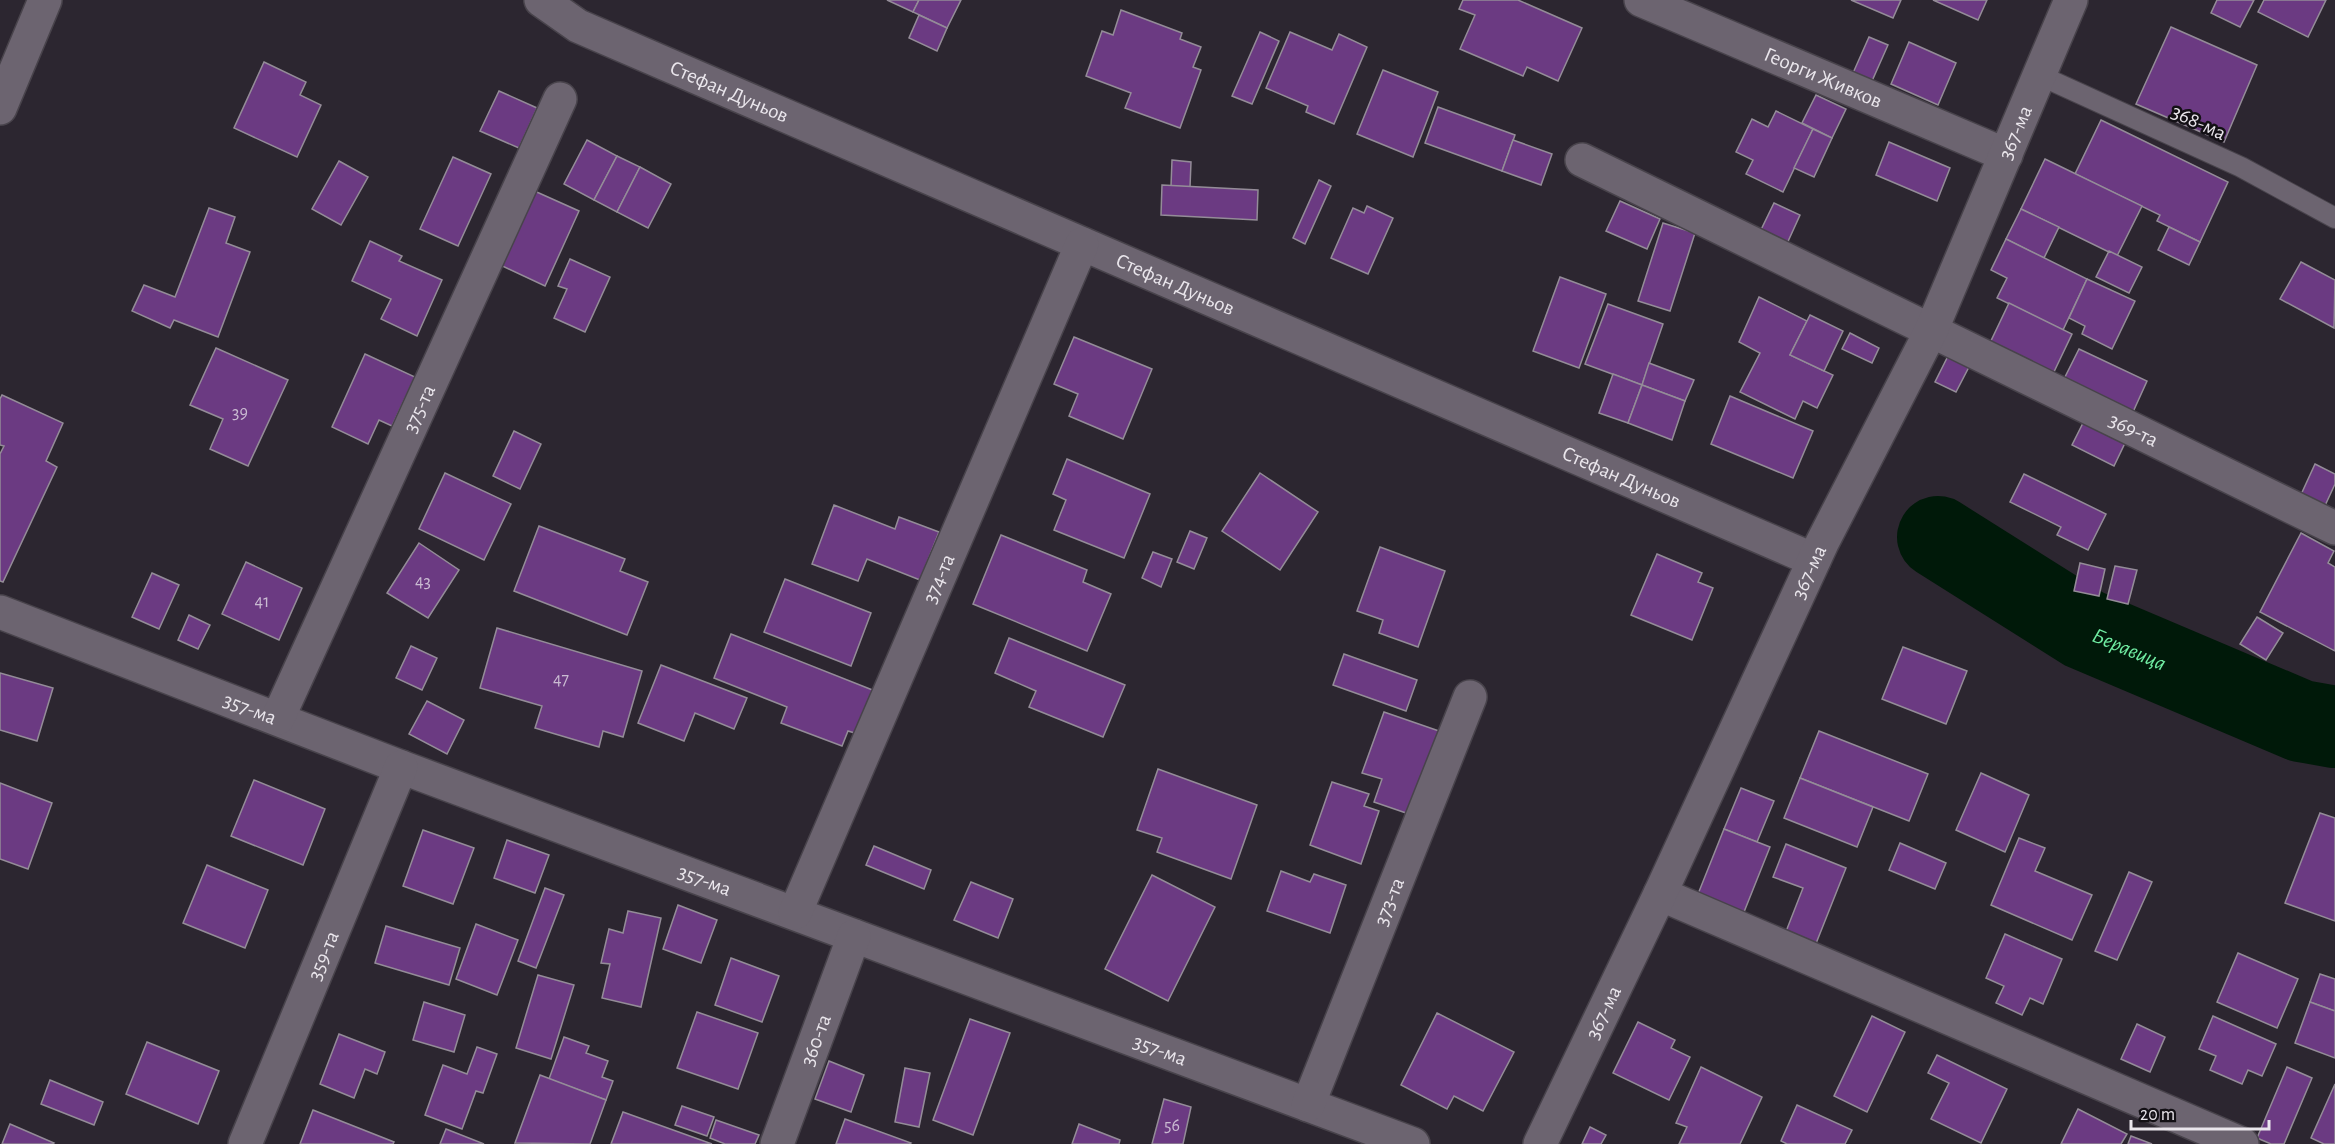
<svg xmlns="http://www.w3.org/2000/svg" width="2335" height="1144" viewBox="0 0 2335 1144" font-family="'Alegreya Sans',sans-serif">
	<rect width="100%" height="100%" fill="#2c2630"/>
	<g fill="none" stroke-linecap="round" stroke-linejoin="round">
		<path stroke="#001909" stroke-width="82" id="s1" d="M1938,537L2084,629L2301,721L2335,727"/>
	</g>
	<g fill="#6b3a82" stroke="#948c98" stroke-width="1.5">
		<polygon points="887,0 919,0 913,12"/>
		<polygon points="919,0 961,0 947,28 913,12"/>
		<polygon points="1463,0 1518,0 1582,28 1558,81 1527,67 1523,76 1460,49 1475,15 1459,9"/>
		<polygon points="1851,0 1901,0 1893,18"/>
		<polygon points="1933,0 1987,0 1978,20"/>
		<polygon points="2217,0 2254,0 2240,27 2211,13"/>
		<polygon points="2264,0 2326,0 2308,37 2258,12"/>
		<polygon points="1121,10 1182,33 1180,39 1201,47 1193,67 1201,70 1180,128 1125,108 1131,93 1086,76 1102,31 1113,35"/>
		<polygon points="919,15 947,28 937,51 909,38"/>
		<polygon points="2171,27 2257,65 2224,142 2136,104"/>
		<polygon points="1260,32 1279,41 1252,104 1232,96"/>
		<polygon points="1290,32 1332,50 1339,34 1367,47 1334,124 1306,112 1308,106 1266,88"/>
		<polygon points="1869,37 1888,45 1872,81 1853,73"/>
		<polygon points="1909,42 1956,63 1938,105 1891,84"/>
		<polygon points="264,62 306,82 300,95 321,105 297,157 234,128"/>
		<polygon points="1383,70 1438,92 1413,157 1357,134"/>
		<polygon points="499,91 537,108 519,148 480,131"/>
		<polygon points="1816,95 1846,109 1832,138 1802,123"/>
		<polygon points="1438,107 1515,135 1502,171 1425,143"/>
		<polygon points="1776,111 1813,129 1783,192 1746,174 1753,160 1736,152 1752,119 1768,127"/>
		<polygon points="2101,120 2228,182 2200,242 2157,221 2160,215 2075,174"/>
		<polygon points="1813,129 1832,138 1814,177 1794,168"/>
		<polygon points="587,140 617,156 594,200 564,184"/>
		<polygon points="1513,140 1552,154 1541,185 1502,171"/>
		<polygon points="1889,142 1950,168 1937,201 1876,175"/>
		<polygon points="617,156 640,167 617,212 594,200"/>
		<polygon points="453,157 491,174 458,246 420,229"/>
		<polygon points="2045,159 2142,206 2117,256 2021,209"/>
		<polygon points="1172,160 1191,162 1190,187 1171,186"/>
		<polygon points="339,161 368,177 341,225 312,209"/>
		<polygon points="640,167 671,184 648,228 617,212"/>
		<polygon points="1319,180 1331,186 1305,244 1293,238"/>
		<polygon points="1162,185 1258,190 1257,220 1161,215"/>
		<polygon points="530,189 579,211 545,286 496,263"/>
		<polygon points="1620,201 1660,219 1647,249 1606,231"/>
		<polygon points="1774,203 1800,215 1785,248 1758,236"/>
		<polygon points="1367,206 1393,218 1368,274 1331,258 1353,208 1364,213"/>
		<polygon points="209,208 235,217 226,243 250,252 218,337 174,320 170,328 132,311 144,285 175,297"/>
		<polygon points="2021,209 2059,227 2044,258 2006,239"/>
		<polygon points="1663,223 1695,233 1670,311 1638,301"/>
		<polygon points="2169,227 2200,242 2189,265 2158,250"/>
		<polygon points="2006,239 2087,279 2063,330 1997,298 2007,278 1991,270"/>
		<polygon points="370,241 402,256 399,261 442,280 417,336 381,319 391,299 352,281"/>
		<polygon points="2109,251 2142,267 2129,293 2096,277"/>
		<polygon points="570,259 610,277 585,332 554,318 567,289 558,286"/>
		<polygon points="2301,262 2335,280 2334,328 2280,299"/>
		<polygon points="1560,277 1606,294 1579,368 1533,351"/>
		<polygon points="2087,279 2135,301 2112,349 2082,334 2085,326 2069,318"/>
		<polygon points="1759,297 1807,321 1790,355 1833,375 1817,408 1803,401 1795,419 1740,392 1760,353 1739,342"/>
		<polygon points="2009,303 2072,334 2052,376 1989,345"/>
		<polygon points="1608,304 1663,324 1642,385 1585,364"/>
		<polygon points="1810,315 1843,331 1824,371 1790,355"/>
		<polygon points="1850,333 1879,348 1872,363 1842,349"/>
		<polygon points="1074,337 1152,369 1123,439 1069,416 1078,394 1054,384"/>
		<polygon points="216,348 288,380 248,466 210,449 223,419 190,405"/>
		<polygon points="2079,349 2147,381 2133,412 2064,379"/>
		<polygon points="1950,352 1971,363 1956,392 1935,382"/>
		<polygon points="365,354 415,377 392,426 379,420 368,444 332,427"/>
		<polygon points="1649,363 1694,380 1685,401 1642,385"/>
		<polygon points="1613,374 1642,385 1628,423 1599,413"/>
		<polygon points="1642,385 1685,401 1672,440 1628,423"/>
		<polygon points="2,395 63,423 46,461 57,467 3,582 0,581 0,454 4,446 0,445 0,399"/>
		<polygon points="1730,396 1813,431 1793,478 1711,444"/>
		<polygon points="2083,423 2125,443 2114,466 2072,445"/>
		<polygon points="514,431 541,444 520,489 493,476"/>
		<polygon points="1067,459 1150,494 1124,558 1054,530 1066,500 1053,494"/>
		<polygon points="2315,464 2335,474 2335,484 2323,510 2299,499"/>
		<polygon points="445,473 511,504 484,560 419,529"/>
		<polygon points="1260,473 1318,512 1280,570 1222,531"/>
		<polygon points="2024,474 2106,514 2088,550 2057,535 2061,527 2010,502"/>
		<polygon points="834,505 895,529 899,517 939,532 920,580 867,559 858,581 812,564"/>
		<polygon points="539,526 625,559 620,571 648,582 627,635 514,591"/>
		<polygon points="1190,531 1207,538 1194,569 1177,562"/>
		<polygon points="2301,533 2334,551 2328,563 2335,567 2335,651 2260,612"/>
		<polygon points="1001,535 1087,570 1083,582 1111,594 1087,651 973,604"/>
		<polygon points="419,543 459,570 428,618 387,593"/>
		<polygon points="1380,547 1445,571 1418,647 1379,633 1383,620 1357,611"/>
		<polygon points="1153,552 1172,559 1161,587 1142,578"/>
		<polygon points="1657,554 1702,573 1698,582 1713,588 1692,640 1631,615"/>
		<polygon points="246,562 302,588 279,640 222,614"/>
		<polygon points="2080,563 2105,569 2099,596 2074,591"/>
		<polygon points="2115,566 2137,570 2128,604 2107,599"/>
		<polygon points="152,573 179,585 159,629 132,617"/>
		<polygon points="785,579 871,613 851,666 764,632"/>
		<polygon points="189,615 210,625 198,649 178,640"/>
		<polygon points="2257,617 2283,633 2266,660 2240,644"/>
		<polygon points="497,628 642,671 623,737 603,731 599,747 535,728 542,706 480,688"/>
		<polygon points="731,634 875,691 858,734 848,731 842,746 781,723 787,707 714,678"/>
		<polygon points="1009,638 1125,685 1103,737 1029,707 1036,691 995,673"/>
		<polygon points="411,646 437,658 422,690 396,678"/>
		<polygon points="1903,647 1967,671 1946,724 1882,699"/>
		<polygon points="1344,654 1417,680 1406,711 1333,685"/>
		<polygon points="661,665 747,698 734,729 695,713 684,741 638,723"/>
		<polygon points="0,673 53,688 37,741 0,730"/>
		<polygon points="427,701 464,720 447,754 409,734"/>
		<polygon points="1384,712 1439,731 1409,814 1374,802 1382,779 1362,773"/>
		<polygon points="1819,731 1928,774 1909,821 1800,778"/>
		<polygon points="1158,769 1257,805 1231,879 1157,852 1162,838 1137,830"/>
		<polygon points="1981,773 2029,795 2005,852 1956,830"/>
		<polygon points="1800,778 1873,807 1857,847 1784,818"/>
		<polygon points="254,780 325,809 303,865 231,836"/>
		<polygon points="1332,782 1369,794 1364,806 1379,811 1361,864 1310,845"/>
		<polygon points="0,783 52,803 28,869 0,859"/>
		<polygon points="1741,788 1774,801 1757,842 1724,829"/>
		<polygon points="2320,813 2335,818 2335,921 2285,903"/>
		<polygon points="1724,829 1770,847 1742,917 1696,899"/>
		<polygon points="423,830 474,848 453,904 403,886"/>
		<polygon points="2019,838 2045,848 2035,871 2092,895 2072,940 1991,905"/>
		<polygon points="507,840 549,855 535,893 494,878"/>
		<polygon points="1900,843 1946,863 1935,889 1889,870"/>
		<polygon points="1786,844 1846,868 1815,946 1785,934 1803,888 1773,877"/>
		<polygon points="874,846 931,870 924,889 866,865"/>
		<polygon points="207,865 268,890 245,948 183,923"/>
		<polygon points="1281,871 1310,882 1314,874 1346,885 1330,933 1267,911"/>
		<polygon points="2129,872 2152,882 2117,960 2095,951"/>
		<polygon points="1152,875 1215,907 1168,1001 1105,969"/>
		<polygon points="971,882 1013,899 998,938 954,920"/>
		<polygon points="545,888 564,895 536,968 518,961"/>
		<polygon points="678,905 717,920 701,963 663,949"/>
		<polygon points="628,911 661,918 641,1007 602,998 610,964 601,963 609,929 623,933"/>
		<polygon points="476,924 518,940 497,995 456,979"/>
		<polygon points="386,926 460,948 449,985 375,963"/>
		<polygon points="2005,934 2062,959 2043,1004 2030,998 2022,1015 1996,1003 2004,986 1986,978"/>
		<polygon points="2238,953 2298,979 2277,1028 2217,1002"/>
		<polygon points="731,958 779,976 762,1022 715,1005"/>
		<polygon points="2320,974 2335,979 2335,1011 2310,1002"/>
		<polygon points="538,975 574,985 551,1059 516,1048"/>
		<polygon points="424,1002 465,1015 454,1052 413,1040"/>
		<polygon points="2310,1002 2335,1011 2335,1058 2295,1043"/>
		<polygon points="697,1012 758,1033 738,1089 677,1068"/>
		<polygon points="1437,1013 1514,1052 1483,1111 1454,1096 1447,1109 1401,1085"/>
		<polygon points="1872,1016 1905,1032 1867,1112 1834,1096"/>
		<polygon points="2213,1016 2276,1044 2262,1076 2248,1070 2242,1084 2210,1070 2216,1056 2199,1049"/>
		<polygon points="970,1019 1010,1033 973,1135 933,1120"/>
		<polygon points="1638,1022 1675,1040 1671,1048 1690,1057 1669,1100 1613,1073"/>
		<polygon points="2137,1024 2165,1037 2150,1072 2121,1059"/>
		<polygon points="339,1034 385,1052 377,1074 365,1069 354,1098 320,1084"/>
		<polygon points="564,1037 589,1046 586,1053 608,1061 602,1077 613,1081 606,1100 549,1079"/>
		<polygon points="147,1042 219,1071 198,1124 126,1094"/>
		<polygon points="477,1047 497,1054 483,1093 476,1091 462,1129 425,1115 443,1065 467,1074"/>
		<polygon points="1937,1055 2007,1089 1981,1143 1931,1119 1949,1083 1928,1073"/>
		<polygon points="829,1061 864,1075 851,1112 815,1099"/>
		<polygon points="1701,1067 1762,1097 1740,1144 1679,1144 1687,1127 1676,1123"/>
		<polygon points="2287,1067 2312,1078 2284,1144 2271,1144 2257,1138"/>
		<polygon points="905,1068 930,1073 919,1127 895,1122"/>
		<polygon points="540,1075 606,1100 590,1144 515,1143"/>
		<polygon points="50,1080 103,1102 94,1125 41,1104"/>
		<polygon points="2335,1084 2335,1144 2324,1144 2311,1138"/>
		<polygon points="1164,1099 1191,1107 1183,1144 1152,1144"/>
		<polygon points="1797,1105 1852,1130 1845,1144 1787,1144 1781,1141"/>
		<polygon points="682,1106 714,1117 707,1136 675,1125"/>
		<polygon points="2078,1109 2127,1134 2121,1144 2061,1144"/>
		<polygon points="313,1110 394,1142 393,1144 300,1144"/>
		<polygon points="623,1112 712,1144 611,1144"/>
		<polygon points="845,1119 911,1143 910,1144 836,1144"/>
		<polygon points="716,1120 759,1135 755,1144 725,1144 710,1138"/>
		<polygon points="10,1124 54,1143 53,1144 2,1144"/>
		<polygon points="1079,1124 1120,1140 1119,1144 1072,1144"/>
		<polygon points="1590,1127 1606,1135 1601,1144 1582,1144"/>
		<polygon points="446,1129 484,1144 440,1144"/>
		<polygon points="2131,1136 2152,1144 2128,1144"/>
	</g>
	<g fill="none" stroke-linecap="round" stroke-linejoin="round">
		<g stroke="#48434b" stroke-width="22">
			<polyline id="lane" points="2039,75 2241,167 2335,218"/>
		</g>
		<g stroke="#48434b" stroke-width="36">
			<g id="street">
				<path id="s2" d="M541,0L578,26L1814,560"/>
				<path id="s3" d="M1641,0L2006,155"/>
				<polyline points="0,108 45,0"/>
				<path id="s4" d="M1582,160L2335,528"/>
				<path id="s5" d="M0,612L401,767L1413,1144"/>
				<path id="s6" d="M278,718L560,99"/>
				<polyline points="1660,894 2242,1144"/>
				<path id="s7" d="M795,913L1082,244"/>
				<path id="s8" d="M1308,1105L1470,697"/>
				<path id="s9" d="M245,1144L401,767"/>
				<path id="s10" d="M777,1144L854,936"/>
				<path id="s11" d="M1540,1144L1660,894L1822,543L1931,331L2071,0"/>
			</g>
		</g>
		<use href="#lane" stroke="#6c6470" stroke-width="20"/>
		<use href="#street" stroke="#6c6470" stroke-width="33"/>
	</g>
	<g text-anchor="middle" stroke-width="5" stroke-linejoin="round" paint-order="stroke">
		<g font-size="18" fill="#cabbd2">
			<text x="240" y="418">39</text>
			<text x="423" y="587">43</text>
			<text x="262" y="607">41</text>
			<text x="561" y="685">47</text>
			<text x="1172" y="1131">56</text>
		</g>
		<g font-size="21" fill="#eae6ec" stroke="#131015">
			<text dy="7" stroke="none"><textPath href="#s3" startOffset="198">Георги Живков</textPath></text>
			<text dy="7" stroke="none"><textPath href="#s2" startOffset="210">Стефан Дуньов</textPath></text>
			<text transform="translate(2199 122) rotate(25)" y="7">368-ма</text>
			<text dy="7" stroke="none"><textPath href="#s11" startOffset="1118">367-ма</textPath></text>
			<text dy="7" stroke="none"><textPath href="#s2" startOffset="696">Стефан Дуньов</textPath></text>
			<text dy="7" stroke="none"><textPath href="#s6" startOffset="340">375-та</textPath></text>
			<text dy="7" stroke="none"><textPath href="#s4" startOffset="614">369-та</textPath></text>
			<text dy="7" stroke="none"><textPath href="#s2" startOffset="1182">Стефан Дуньов</textPath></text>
			<text dy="7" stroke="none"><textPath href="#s11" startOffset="632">367-ма</textPath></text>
			<text dy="7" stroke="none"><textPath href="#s7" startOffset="364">374-та</textPath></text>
			<text dy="7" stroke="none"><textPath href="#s5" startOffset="268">357-ма</textPath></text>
			<text dy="7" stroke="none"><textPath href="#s5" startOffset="754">357-ма</textPath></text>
			<text dy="7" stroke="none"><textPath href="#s8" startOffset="219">373-та</textPath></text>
			<text dy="7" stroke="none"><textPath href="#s9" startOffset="204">359-та</textPath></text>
			<text dy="7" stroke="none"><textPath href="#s11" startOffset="146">367-ма</textPath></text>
			<text dy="7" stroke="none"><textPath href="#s10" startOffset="111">360-та</textPath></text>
			<text dy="7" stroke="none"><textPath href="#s5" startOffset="1240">357-ма</textPath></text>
		</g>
		<g font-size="22" font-style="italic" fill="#6feca2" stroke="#131015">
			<text dy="8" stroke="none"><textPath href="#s1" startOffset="222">Беравица</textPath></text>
		</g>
	</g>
	<path d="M2131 1120v9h138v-9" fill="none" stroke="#eae6ec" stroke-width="3"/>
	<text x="2140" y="1120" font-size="18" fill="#eae6ec" stroke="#131015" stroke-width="4.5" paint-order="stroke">20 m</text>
</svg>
